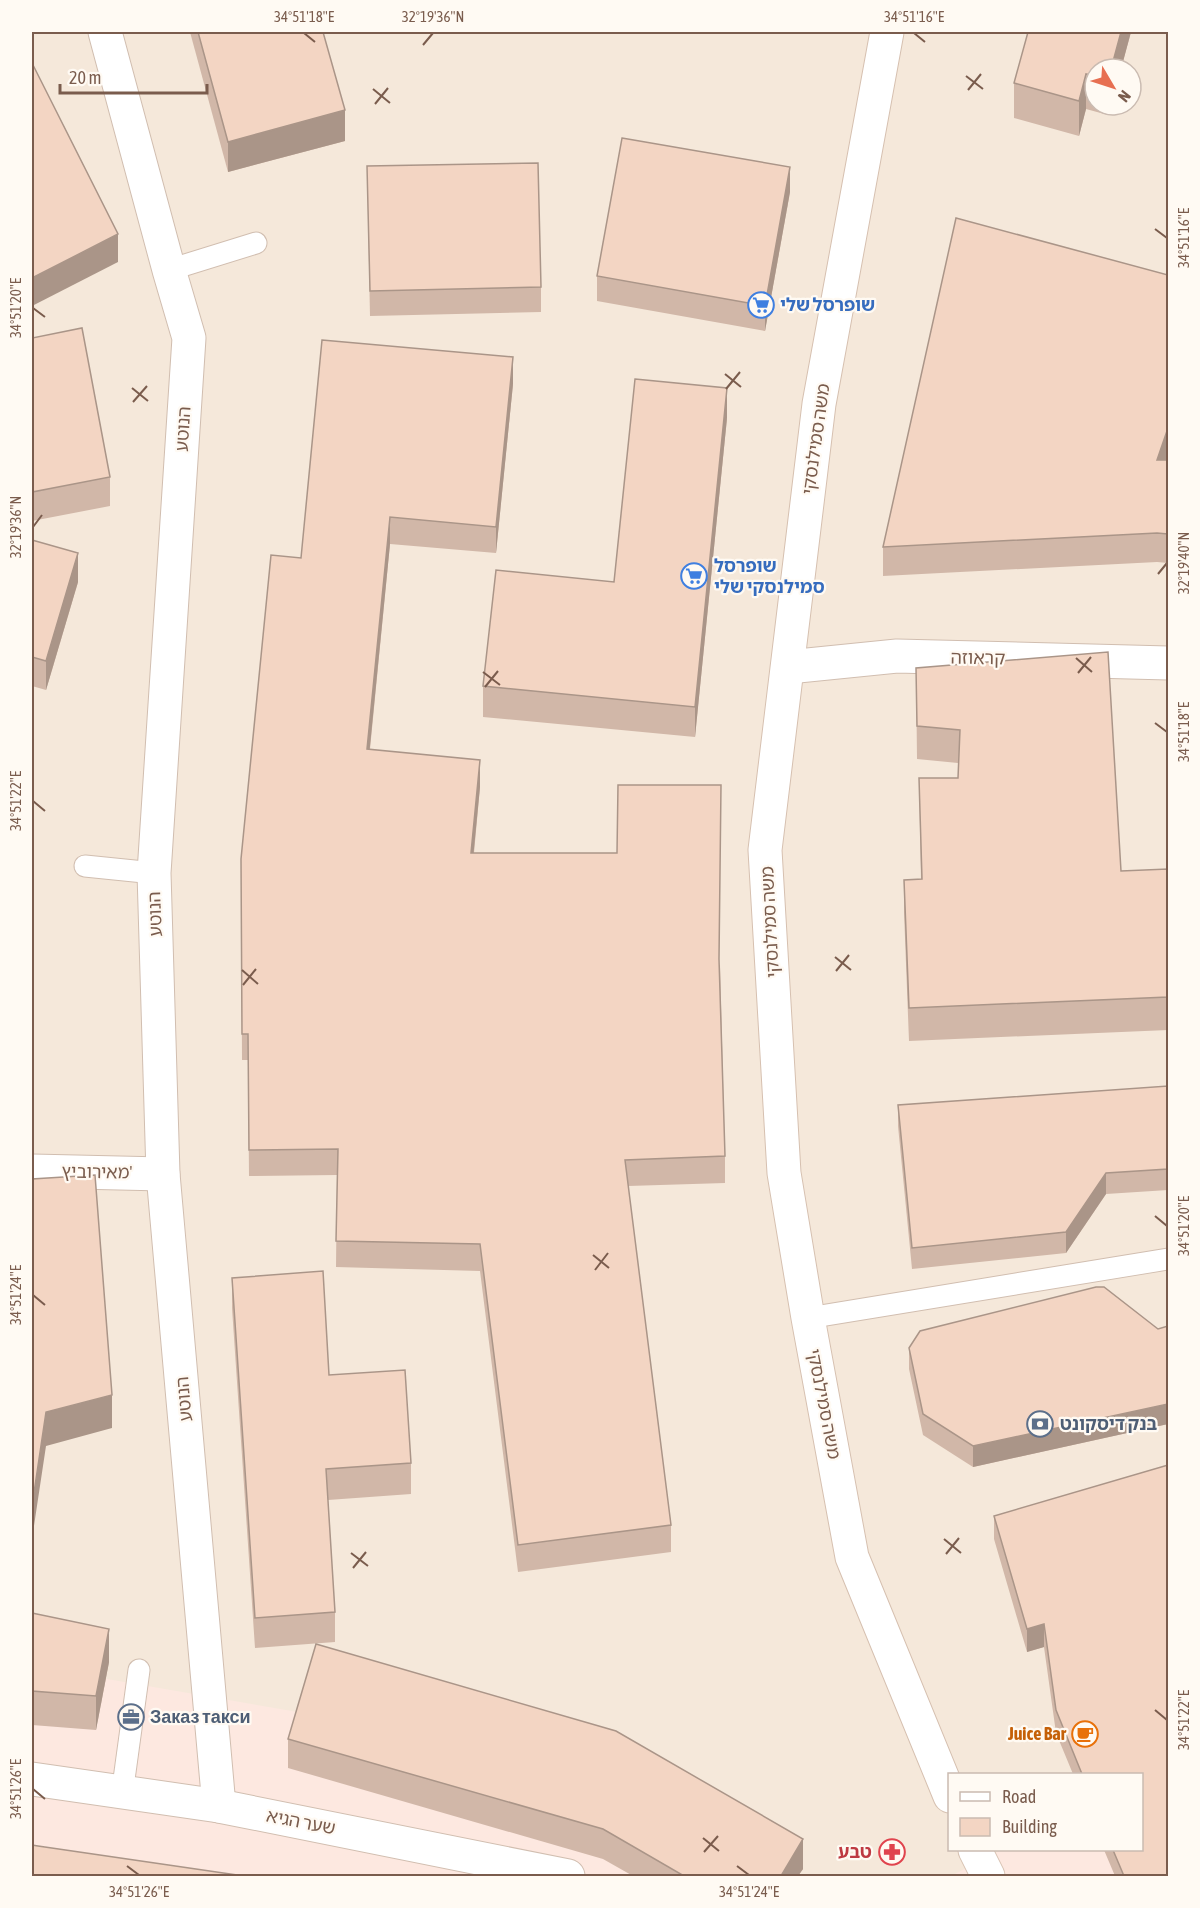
<svg xmlns="http://www.w3.org/2000/svg" width="1200" height="1908" viewBox="0 0 1200 1908" font-family="'Asap Condensed','Noto Sans Hebrew',sans-serif">
	<rect width="100%" height="100%" fill="#fdf6ec"/>
	<path fill="#f5e8da" fill-rule="evenodd" d="M32,32H1168V1876H32ZM1095,69H1131V105H1095ZM950,1774H1142V1850H950Z"/>
	<g fill="#fde8e0">
		<polygon points="32,1666 460,1740 779,1876 32,1876"/>
		<polygon points="1001,1850 1142,1850 1168,1876 951,1876"/>
	</g>
	<g fill="none" stroke-linecap="round" stroke-linejoin="round">
		<g stroke="#d1beb0" stroke-width="23">
			<g id="lane">
				<polyline points="169,270 256,243"/>
				<polyline points="85,866 154,873"/>
				<polyline points="808,1318 1168,1259"/>
				<polyline points="122,1794 139,1670"/>
			</g>
		</g>
		<g stroke="#d1beb0" stroke-width="35">
			<g id="street">
				<polyline points="105,32 169,270 189,338 154,873 163,1174 219,1806"/>
				<polyline points="788,667 897,656 1168,663"/>
				<polyline points="32,1171 163,1174"/>
				<polyline points="32,1779 219,1806 568,1876"/>
			</g>
		</g>
		<g stroke="#d6c0b0" stroke-width="35">
			<g id="secondary">
				<polyline points="887,32 819,404 765,850 784,1173 808,1318 852,1557 950,1796"/>
				<polyline points="975,1850 988,1876"/>
			</g>
		</g>
		<use href="#lane" stroke="#fff" stroke-width="21"/>
		<use href="#street" stroke="#fff" stroke-width="33"/>
		<use href="#secondary" stroke="#fff" stroke-width="33"/>
	</g>
	<g fill="#d1b7a8">
		<polygon points="190,32 323,32 345,141 228,172"/>
		<polygon points="1131,32 1121,69 1095,69 1095,105 1111,105 1108,115 1086,109 1079,136 1014,118 1014,83"/>
		<polygon points="367,166 541,287 541,312 370,316"/>
		<polygon points="790,192 765,331 597,301 597,276"/>
		<polygon points="1168,275 1168,457 1167,460 1168,460 1168,563 1157,562 883,576 883,547"/>
		<polygon points="32,338 110,477 110,506 32,521"/>
		<polygon points="513,384 496,553 390,544 370,749 480,787 474,853 720,965 725,1156 725,1183 628,1186 671,1525 671,1552 518,1572 480,1271 336,1267 337,1175 249,1176 248,1060 242,1060 241,859 301,558"/>
		<polygon points="727,418 695,737 483,717 483,686 614,582"/>
		<polygon points="32,540 78,582 46,690 32,686"/>
		<polygon points="916,668 1121,871 1168,869 1168,1030 909,1041 904,912 904,880 921,879 919,778 958,778 958,763 917,759"/>
		<polygon points="1168,1086 1168,1190 1106,1194 1066,1253 912,1269 898,1126 898,1105"/>
		<polygon points="232,1278 329,1375 411,1463 411,1494 328,1500 335,1612 335,1642 255,1648 232,1308"/>
		<polygon points="1168,1326 1168,1424 973,1467 923,1435 909,1369 909,1348 1158,1329"/>
		<polygon points="1168,1465 1168,1876 1115,1876 1104,1850 1142,1850 1142,1774 1073,1774 1056,1733 1044,1647 1027,1652 994,1539 994,1516"/>
		<polygon points="32,1613 109,1662 96,1730 32,1725"/>
		<polygon points="288,1739 803,1869 798,1876 633,1876 603,1859 288,1768"/>
	</g>
	<g fill="#aa9588">
		<polygon points="1121,32 1131,32 1121,69 1111,69"/>
		<polygon points="1086,74 1086,109 1079,136 1079,101"/>
		<polygon points="1108,105 1111,105 1108,115"/>
		<polygon points="345,110 345,141 228,172 228,142"/>
		<polygon points="790,167 790,192 765,331 765,306"/>
		<polygon points="118,234 118,262 32,306 32,278"/>
		<polygon points="513,357 513,384 496,553 496,527"/>
		<polygon points="727,388 727,418 695,737 695,707"/>
		<polygon points="1168,428 1168,457 1157,489 1157,460"/>
		<polygon points="390,517 390,544 367,776 367,749"/>
		<polygon points="78,553 78,582 46,690 46,661"/>
		<polygon points="480,760 480,787 471,879 471,853"/>
		<polygon points="1106,1173 1106,1194 1066,1253 1066,1232"/>
		<polygon points="112,1395 112,1428 46,1446 32,1539 32,1506 46,1412"/>
		<polygon points="1168,1404 1168,1424 973,1467 973,1446"/>
		<polygon points="1044,1624 1044,1647 1027,1652 1027,1629"/>
		<polygon points="109,1629 109,1662 96,1730 96,1696"/>
		<polygon points="803,1839 803,1869 798,1876 781,1876"/>
	</g>
	<g fill="#f3d5c3" stroke="#aa9588" stroke-width="1.5">
		<polygon points="198,32 323,32 345,110 228,142"/>
		<polygon points="1028,32 1121,32 1111,69 1095,69 1095,76 1086,74 1079,101 1014,83"/>
		<polygon points="32,63 118,234 32,278"/>
		<polygon points="622,138 790,167 765,306 597,276"/>
		<polygon points="538,163 541,287 370,291 367,166"/>
		<polygon points="956,218 1168,275 1168,428 1157,460 1168,460 1168,534 1157,533 883,547"/>
		<polygon points="82,328 110,477 32,492 32,338"/>
		<polygon points="322,340 513,357 496,527 390,517 367,749 480,760 471,853 617,853 618,785 721,785 719,959 725,1156 625,1160 671,1525 518,1545 480,1244 336,1241 338,1149 249,1150 248,1034 242,1034 241,859 271,555 301,558"/>
		<polygon points="635,379 727,388 695,707 483,686 496,570 614,582"/>
		<polygon points="32,540 78,553 46,661 32,657"/>
		<polygon points="1108,652 1121,871 1168,869 1168,997 909,1008 904,880 922,879 919,778 958,778 960,730 917,726 916,668"/>
		<polygon points="1168,1086 1168,1169 1106,1173 1066,1232 912,1248 898,1105"/>
		<polygon points="95,1175 112,1395 46,1412 32,1506 32,1179"/>
		<polygon points="323,1271 329,1375 405,1370 411,1463 326,1469 335,1612 255,1618 232,1278"/>
		<polygon points="1096,1287 1104,1287 1158,1329 1168,1326 1168,1404 973,1446 923,1414 909,1348 920,1331"/>
		<polygon points="1168,1465 1168,1876 1124,1876 1113,1850 1142,1850 1142,1774 1082,1774 1056,1710 1044,1624 1027,1629 994,1516"/>
		<polygon points="32,1613 109,1629 96,1696 32,1691"/>
		<polygon points="316,1644 616,1731 803,1839 781,1876 684,1876 603,1829 288,1739"/>
		<polygon points="32,1845 38,1846 244,1876 32,1876"/>
	</g>
	<path fill="none" stroke="#7a5c4d" stroke-width="2" d="M304,33L315,42M914,33L925,42M423,45L433,33M966,76L983,89M373,89L390,103M968,90L981,74M375,104L388,88M1155,229L1167,238M33,308L45,317M725,374L741,387M132,388L148,401M726,389L740,372M133,402L147,386M33,527L42,515M1158,574L1167,563M1076,658L1092,672M483,672L500,685M1078,673L1091,657M485,687L498,671M1155,723L1167,732M33,801L45,811M835,957L851,970M242,970L258,984M836,971L849,955M243,985L256,969M1155,1216L1167,1226M593,1255L609,1268M595,1270L608,1253M33,1295L45,1305M944,1539L961,1553M351,1553L368,1566M946,1554L959,1538M353,1568L366,1552M1155,1710L1167,1720M33,1789L45,1799M703,1838L719,1851M704,1852L718,1836M127,1866L139,1875M737,1866L749,1875"/>
	<defs>
		<g id="supermarket-ring" transform="scale(1.35)"><circle r="9.5" fill="#fffaf3" stroke="#3f7fe0" stroke-width="1.5"/><path d="M-6-5.5h2.5l.6 2H6L4.5 2H-2.5L-4.4-4H-6ZM-1.5 3.2a1.3 1.3 0 1 0 .1 0ZM3 3.2a1.3 1.3 0 1 0 .1 0Z" fill="#3f7fe0"/></g>
		<g id="bank-ring" transform="scale(1.35)"><circle r="9.5" fill="#fffaf3" stroke="#5c6f8a" stroke-width="1.5"/><path d="M-6-4H6V4H-6ZM0-2.3a2.3 2.3 0 1 0 0 4.6a2.3 2.3 0 1 0 0-4.6Z" fill="#5c6f8a"/></g>
		<g id="office-ring" transform="scale(1.35)"><circle r="9.5" fill="#fffaf3" stroke="#5c6f8a" stroke-width="1.5"/><path d="M-6-3h4V-5.5h4V-3h4V5H-6ZM-1-4.5V-3h2v-1.5ZM-6 0V1H6V0Z" fill="#5c6f8a"/></g>
		<g id="cafe-ring" transform="scale(1.35)"><circle r="9.5" fill="#fffaf3" stroke="#e8710a" stroke-width="1.5"/><path d="M-5.5-4.5H6V0H3Q3 3.5 0 3.5H-2.5Q-5.5 3.5-5.5 0ZM3-3.2v2h1.7v-2ZM-6 4.5H4V6H-6Z" fill="#e8710a"/></g>
		<g id="pharmacy-ring" transform="scale(1.35)"><circle r="9.5" fill="#fffaf3" stroke="#e0444e" stroke-width="1.5"/><path d="M-2-6h4v4h4v4h-4v4h-4v-4h-4v-4h4Z" fill="#e0444e"/></g>
	</defs>
	<g fill-rule="evenodd">
		<use href="#supermarket-ring" x="761" y="305"/>
		<use href="#supermarket-ring" x="694" y="576"/>
		<use href="#bank-ring" x="1040" y="1424"/>
		<use href="#office-ring" x="131" y="1717"/>
		<use href="#cafe-ring" x="1085" y="1734"/>
		<use href="#pharmacy-ring" x="892" y="1852"/>
	</g>
	<g text-anchor="middle" stroke-width="4.5" stroke-linejoin="round" paint-order="stroke">
		<g font-size="18" font-weight="bold" fill="#366cbe" stroke="#fffaf3" text-anchor="start">
			<text x="780" y="311">שופרסל שלי</text>
			<text x="714" y="572">שופרסל<tspan x="714" dy="21">סמילנסקי שלי</tspan></text>
		</g>
		<g font-size="18" fill="#7a5c4d" stroke="#fffaf3">
			<text transform="translate(183 429) rotate(-86)" y="6">הנוטע</text>
			<text transform="translate(816 439) rotate(-82)" y="6">משה סמילנסקי</text>
			<text transform="translate(978 658) rotate(1)" y="6">קראוזה</text>
			<text transform="translate(155 914) rotate(-92)" y="6">הנוטע</text>
			<text transform="translate(770 922) rotate(-93)" y="6">משה סמילנסקי</text>
			<text transform="translate(97 1172) rotate(1)" y="6">מאירוביץ'</text>
			<text transform="translate(184 1399) rotate(-95)" y="6">הנוטע</text>
			<text transform="translate(824 1404) rotate(79)" y="6">משה סמילנסקי</text>
			<text transform="translate(301 1822) rotate(11)" y="6">שער הגיא</text>
		</g>
		<g font-size="18" font-weight="bold" fill="#4e5e75" stroke="#fffaf3" text-anchor="start">
			<text x="1060" y="1430">בנק דיסקונט</text>
			<text x="150" y="1723">Заказ такси</text>
		</g>
		<g font-size="18" font-weight="bold" fill="#c56008" stroke="#fffaf3" text-anchor="end">
			<text x="1066" y="1740">Juice Bar</text>
		</g>
		<g font-size="18" font-weight="bold" fill="#be3a42" stroke="#fffaf3" text-anchor="end">
			<text x="872" y="1858">טבע</text>
		</g>
	</g>
	<rect width="1200" height="1908" fill="none" stroke="#fffaf3" stroke-width="66"/>
	<rect x="948" y="1773" width="195" height="78" fill="#fffaf3" stroke="#cabbb1" stroke-width="1.5"/>
	<rect x="960" y="1792" width="30" height="9" fill="#ffffff" stroke="#cabbb1" stroke-width="1.5"/>
	<text x="1002" y="1803" font-size="18" fill="#7a5c4d">Road</text>
	<rect x="960" y="1818" width="30" height="18" fill="#f3d5c3" stroke="#cabbb1" stroke-width="1.5"/>
	<text x="1002" y="1833" font-size="18" fill="#7a5c4d">Building</text>
	<g transform="translate(1113 87) rotate(129)"><circle r="28" fill="#fffaf3" stroke="#cabbb1" stroke-width="1.5"/>
	<path d="M0-4.5L10 22L0 15L-10 22Z" fill="#e76f51"/>
	<text y="-9" font-size="16" font-weight="bold" text-anchor="middle" fill="#7a5c4d">N</text>
	</g>
	<path d="M60 84v9h147v-9" fill="none" stroke="#7a5c4d" stroke-width="3"/>
	<text x="69" y="84" font-size="18" fill="#7a5c4d" stroke="#fffaf3" stroke-width="4.5" paint-order="stroke">20 m</text>
	<rect x="33" y="33" width="1134" height="1842" fill="none" stroke="#7a5c4d" stroke-width="2"/>
	<g font-size="15" text-anchor="middle" fill="#7a5c4d">
		<text x="304" y="22">34°51'18"E</text>
		<text x="433" y="22">32°19'36"N</text>
		<text x="914" y="22">34°51'16"E</text>
		<text transform="translate(1184 238) rotate(-90)" y="5">34°51'16"E</text>
		<text transform="translate(16 308) rotate(-90)" y="5">34°51'20"E</text>
		<text transform="translate(16 527) rotate(-90)" y="5">32°19'36"N</text>
		<text transform="translate(1184 563) rotate(-90)" y="5">32°19'40"N</text>
		<text transform="translate(1184 732) rotate(-90)" y="5">34°51'18"E</text>
		<text transform="translate(16 801) rotate(-90)" y="5">34°51'22"E</text>
		<text transform="translate(1184 1226) rotate(-90)" y="5">34°51'20"E</text>
		<text transform="translate(16 1295) rotate(-90)" y="5">34°51'24"E</text>
		<text transform="translate(1184 1720) rotate(-90)" y="5">34°51'22"E</text>
		<text transform="translate(16 1789) rotate(-90)" y="5">34°51'26"E</text>
		<text x="139" y="1897">34°51'26"E</text>
		<text x="749" y="1897">34°51'24"E</text>
	</g>
</svg>
